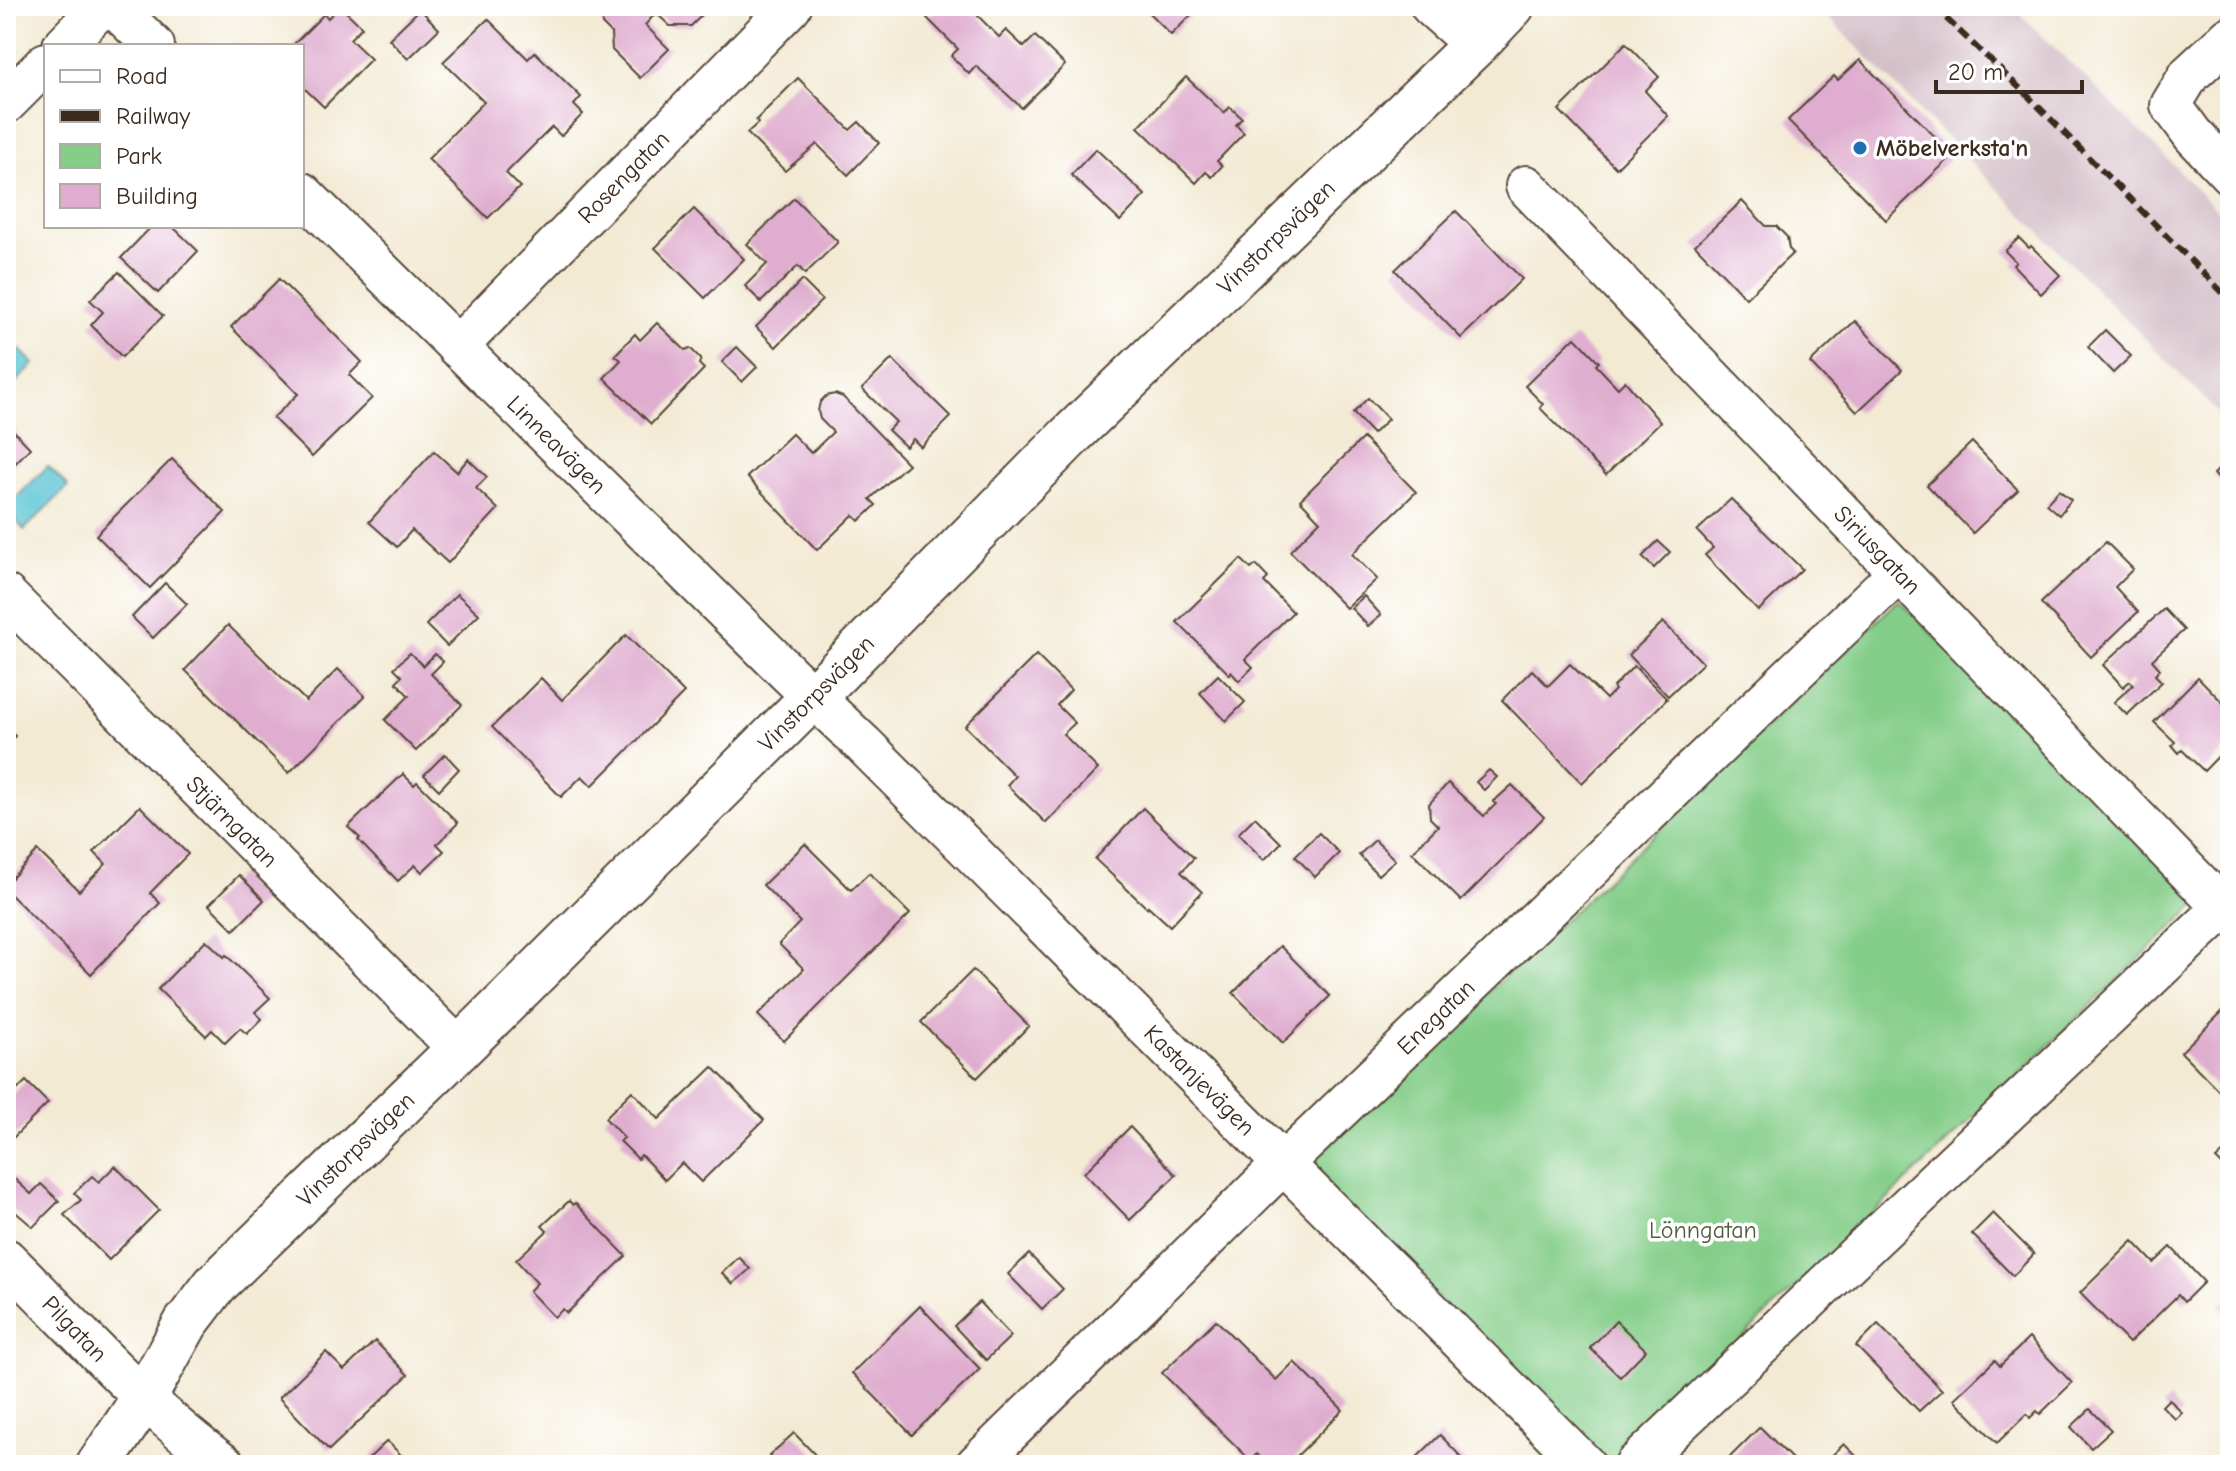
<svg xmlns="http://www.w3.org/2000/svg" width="2236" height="1471" viewBox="0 0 2236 1471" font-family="'Comic Neue',sans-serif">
	<rect width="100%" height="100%" fill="#fff"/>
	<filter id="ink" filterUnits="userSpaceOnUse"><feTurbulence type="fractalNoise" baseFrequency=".0125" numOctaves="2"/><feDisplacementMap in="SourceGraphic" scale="16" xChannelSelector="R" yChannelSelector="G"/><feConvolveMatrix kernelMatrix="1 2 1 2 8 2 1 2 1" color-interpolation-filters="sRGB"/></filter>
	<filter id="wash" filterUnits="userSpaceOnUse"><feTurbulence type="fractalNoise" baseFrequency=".006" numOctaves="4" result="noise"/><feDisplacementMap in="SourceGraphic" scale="32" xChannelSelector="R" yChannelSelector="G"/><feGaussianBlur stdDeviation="1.8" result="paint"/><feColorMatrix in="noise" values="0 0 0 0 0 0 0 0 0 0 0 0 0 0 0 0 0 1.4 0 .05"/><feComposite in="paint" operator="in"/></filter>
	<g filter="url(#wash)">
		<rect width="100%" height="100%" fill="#f3ead4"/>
		<polygon fill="#d2bdc6" points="1817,6 2012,6 2160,151 2230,224 2230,425"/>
		<polygon fill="#85ce8a" stroke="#607c54" stroke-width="2" points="1899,600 2198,903 1609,1465 1305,1168"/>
		<g fill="#5ac5d4" stroke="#4a7879" stroke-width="2">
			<polygon points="11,341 34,364 6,392 6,346"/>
			<polygon points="48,466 68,487 24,530 6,508"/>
		</g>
		<g id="blocks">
			<g fill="#dfadcf">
				<polygon points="340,6 362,27 350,39 371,59 324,107 302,86 302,46 292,46 324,14 328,18"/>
				<polygon points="602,6 711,6 691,26 670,26 656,13 645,25 669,49 640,78 612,50 611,33 602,24"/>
				<polygon points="939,6 968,6 999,37 1006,30 1024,47 1035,36 1065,65 1022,108 976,66 969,74 951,56 958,49 927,18"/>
				<polygon points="1142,6 1200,6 1171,35"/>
				<polygon points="420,9 439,29 408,59 389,39"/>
				<polygon points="488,19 528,59 535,52 581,97 574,105 583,114 561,136 552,127 506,173 520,187 488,218 428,159 484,102 443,62"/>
				<polygon points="1626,43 1659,77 1645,91 1668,116 1616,168 1559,110"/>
				<polygon points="1860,60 1953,155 1886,220 1788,120 1834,76 1838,80"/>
				<polygon points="1186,77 1224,113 1230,107 1242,118 1236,125 1244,133 1217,161 1222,166 1212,177 1206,172 1196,183 1138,127"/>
				<polygon points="798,78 850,130 859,122 879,143 848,175 817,144 785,171 747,133 758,123 756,120"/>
				<polygon points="1096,149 1145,195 1120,221 1071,175"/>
				<polygon points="794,198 838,242 805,274 798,266 761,302 745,286 767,264 747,244"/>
				<polygon points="1742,201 1766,226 1776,226 1787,237 1789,249 1793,253 1746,298 1695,245"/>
				<polygon points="694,209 744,259 705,298 655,248"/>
				<polygon points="1456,211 1522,279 1461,338 1395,270"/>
				<polygon points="152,226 172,226 198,251 158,293 121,258"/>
				<polygon points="2019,238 2029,248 2031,246 2060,275 2041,294 2013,265 2016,262 2005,251"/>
				<polygon points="119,272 163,316 122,357 91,325 103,312 90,300"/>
				<polygon points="279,279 362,362 349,375 372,398 312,457 273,418 298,394 231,327"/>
				<polygon points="802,280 822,300 776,347 756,327"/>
				<polygon points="1855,321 1902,370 1857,412 1810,363"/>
				<polygon points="657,323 685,350 690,348 701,359 699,364 704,369 651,424 604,378 621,360 615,355 635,334 640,340"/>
				<polygon points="2105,330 2131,356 2113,373 2088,347"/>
				<polygon points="1575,337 1599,362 1596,365 1618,388 1625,381 1660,422 1606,475 1540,408 1543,404 1525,386"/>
				<polygon points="737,347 757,367 742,382 722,362"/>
				<polygon points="892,359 951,417 921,447 913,439 906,447 888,430 896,422 862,389"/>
				<polygon points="835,394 843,397 908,464 870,499 876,505 868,513 859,521 853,515 817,550 747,477 792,434 811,453 833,432 820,419 818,411 820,402 826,396"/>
				<polygon points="1368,398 1388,419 1373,434 1353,413"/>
				<polygon points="11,428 30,448 6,473 6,432"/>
				<polygon points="1363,438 1416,492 1352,554 1377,579 1346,608 1290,551 1320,521 1300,500"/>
				<polygon points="1972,442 2018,490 1973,533 1927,485"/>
				<polygon points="434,451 457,472 468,459 487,477 476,488 498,509 448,563 412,530 397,547 369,522"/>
				<polygon points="172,459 225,512 150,588 96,535"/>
				<polygon points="2227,461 2230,465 2228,490 2214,474"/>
				<polygon points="2059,490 2071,500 2059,515 2046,504"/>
				<polygon points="1731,499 1802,569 1758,611 1705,555 1713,548 1697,531"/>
				<polygon points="1658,541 1670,552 1654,568 1642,557"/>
				<polygon points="2106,542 2133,569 2115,587 2138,612 2091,657 2041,603"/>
				<polygon points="1241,559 1251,569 1256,565 1268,578 1264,582 1293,612 1245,659 1253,667 1239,681 1231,672 1230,675 1177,622"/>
				<polygon points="165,583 187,604 153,638 132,617"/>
				<polygon points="457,594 479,614 447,646 426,625"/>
				<polygon points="1364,596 1381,615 1368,626 1351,608"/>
				<polygon points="2164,609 2184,630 2152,660 2160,669 2155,675 2162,682 2127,715 2114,702 2133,685 2130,681 2123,687 2103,665"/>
				<polygon points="1663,622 1703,663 1668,696 1629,655"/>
				<polygon points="228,625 306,701 338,669 365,696 289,773 185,670"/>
				<polygon points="626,635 684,693 592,786 582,776 561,797 492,727 541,678 562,700"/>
				<polygon points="410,653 423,666 435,654 443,662 431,674 462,705 416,751 385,720 409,696 396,682 402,676 394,668"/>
				<polygon points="1036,655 1071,690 1057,705 1075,723 1063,734 1098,769 1046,823 1007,785 1015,776 965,726"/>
				<polygon points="1570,664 1606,699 1615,690 1613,687 1634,666 1667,699 1582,783 1502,700 1532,670 1548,686"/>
				<polygon points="1218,675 1245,702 1226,721 1200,693"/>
				<polygon points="2198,677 2223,703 2230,696 2230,744 2204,771 2182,750 2179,753 2172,745 2175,742 2154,722"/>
				<polygon points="6,727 15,736 6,746"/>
				<polygon points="445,754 459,769 439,790 424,775"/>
				<polygon points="1489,770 1497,777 1484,790 1476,782"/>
				<polygon points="403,774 414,785 417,782 458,823 437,844 444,851 422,872 415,865 398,881 358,840 360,838 348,827"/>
				<polygon points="1448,783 1484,816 1496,804 1493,802 1512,785 1544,817 1461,901 1412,852 1438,826 1430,818 1429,804"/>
				<polygon points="140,806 188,854 150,893 160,903 91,974 6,890 6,884 38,851 79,891 106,864 94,852"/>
				<polygon points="1143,808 1194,858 1181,872 1202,892 1170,926 1148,906 1147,908 1095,859"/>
				<polygon points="1255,817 1281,843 1264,860 1238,834"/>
				<polygon points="1319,833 1339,853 1315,877 1295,856"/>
				<polygon points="1375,840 1395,860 1378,875 1359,855"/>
				<polygon points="805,844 851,890 869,873 910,914 784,1041 758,1015 804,969 779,944 800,922 763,885"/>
				<polygon points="239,875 264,900 234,930 209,905"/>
				<polygon points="206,940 224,957 226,955 270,998 255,1012 262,1019 247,1034 240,1028 225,1043 212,1030 206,1036 158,989"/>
				<polygon points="1280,946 1330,996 1283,1043 1233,993"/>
				<polygon points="973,970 1029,1026 977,1078 921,1022"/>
				<polygon points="2228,1006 2230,1008 2230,1102 2181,1052"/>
				<polygon points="713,1067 764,1120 701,1182 682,1163 665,1180 641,1155 638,1159 620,1141 624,1138 605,1118 632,1091 659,1119"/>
				<polygon points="26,1081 48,1103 8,1143 6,1140 6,1101"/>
				<polygon points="1130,1127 1176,1175 1130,1220 1084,1173"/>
				<polygon points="2230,1146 2230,1173 2216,1159"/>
				<polygon points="115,1166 159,1210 109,1260 64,1215 81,1200 74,1193 92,1176 99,1182"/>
				<polygon points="8,1173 31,1194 41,1184 59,1201 33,1227 6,1204"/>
				<polygon points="569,1201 573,1205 575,1203 626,1256 567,1313 563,1309 554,1317 529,1291 537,1283 516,1260 547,1231 542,1226"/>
				<polygon points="1993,1213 2034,1254 2013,1276 1972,1234"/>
				<polygon points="2133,1241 2154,1263 2171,1247 2204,1282 2184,1302 2178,1295 2129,1343 2080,1293"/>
				<polygon points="1029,1254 1063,1289 1042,1309 1008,1274"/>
				<polygon points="739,1257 750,1269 733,1284 722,1273"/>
				<polygon points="2230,1296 2230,1316 2220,1306"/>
				<polygon points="979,1302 1011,1336 986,1360 954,1326"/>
				<polygon points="920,1306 980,1369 912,1435 852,1373"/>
				<polygon points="1216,1320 1276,1380 1294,1362 1343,1410 1288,1465 1268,1465 1257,1454 1250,1460 1162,1373"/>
				<polygon points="1616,1321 1646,1350 1620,1377 1590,1348"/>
				<polygon points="1878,1324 1942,1390 1919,1411 1856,1346"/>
				<polygon points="2029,1338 2072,1383 2040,1414 2037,1411 2030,1418 2027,1414 1997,1443 1954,1399 1995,1360 2000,1366"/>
				<polygon points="375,1341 408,1375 329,1450 279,1398 326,1352 344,1370"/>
				<polygon points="2169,1399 2182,1413 2175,1419 2162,1406"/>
				<polygon points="2090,1409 2111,1430 2091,1448 2071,1427"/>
				<polygon points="1760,1427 1798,1465 1722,1465"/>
				<polygon points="794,1433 825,1465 778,1465 769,1456"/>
				<polygon points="1440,1435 1469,1465 1409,1465"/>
				<polygon points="387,1441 405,1459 399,1465 362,1465"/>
				<polygon points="1844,1444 1865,1465 1822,1465"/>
				<polygon points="1926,1456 1935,1465 1917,1465"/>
			</g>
		</g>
	</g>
	<g filter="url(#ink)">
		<use href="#blocks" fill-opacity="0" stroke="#574739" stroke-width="2"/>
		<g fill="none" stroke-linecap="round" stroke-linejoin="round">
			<g stroke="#574739" stroke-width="44">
				<g id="minor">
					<polyline points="113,6 154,46"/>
					<polyline points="1431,6 1475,45"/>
					<polyline points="2230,37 2189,75 2171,105 2193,135 2230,174"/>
					<polyline points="63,46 102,6"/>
					<polyline points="6,103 46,63"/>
					<path id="s1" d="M1526,186L2230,915"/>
					<path id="s2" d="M302,193L790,675L864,745L1585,1465"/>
					<path id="s3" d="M457,347L791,6"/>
					<path id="s4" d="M6,595L459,1049"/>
					<path id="s5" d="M6,1259C77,1329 144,1407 225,1465"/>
					<path id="s6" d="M976,1465L1283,1164L1899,572"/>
					<polyline points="1635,1465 2223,908"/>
				</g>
			</g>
			<g stroke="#574739" stroke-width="48">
				<g id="tertiary">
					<path id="s7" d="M99,1465L144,1398L186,1323L215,1285L459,1049L814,696L1069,437L1475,45L1512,6"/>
				</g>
			</g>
			<use href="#minor" stroke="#fff" stroke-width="40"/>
			<use href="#tertiary" stroke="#fff" stroke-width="44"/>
			<polyline stroke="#3b2a1e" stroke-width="6" stroke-dasharray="12 6" stroke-linecap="butt" points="1933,6 2026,94 2230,300"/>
		</g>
	</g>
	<circle fill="#1f6fb2" stroke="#fff" stroke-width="3" cx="1860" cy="148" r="8"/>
	<g text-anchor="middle" stroke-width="7" stroke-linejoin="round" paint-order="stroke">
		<g font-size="24" font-weight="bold" fill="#3b2a1e" stroke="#fff" text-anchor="start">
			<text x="1876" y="156">Möbelverksta'n</text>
		</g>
		<g font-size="24" fill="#3b2a1e" stroke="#fff">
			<text dy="8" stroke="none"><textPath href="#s3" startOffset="238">Rosengatan</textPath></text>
			<text dy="8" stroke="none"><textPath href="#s7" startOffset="1706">Vinstorpsvägen</textPath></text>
			<text dy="8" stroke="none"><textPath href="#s2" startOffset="358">Linneavägen</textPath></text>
			<text dy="8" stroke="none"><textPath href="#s1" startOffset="506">Siriusgatan</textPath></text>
			<text dy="8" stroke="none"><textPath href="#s7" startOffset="1058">Vinstorpsvägen</textPath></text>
			<text dy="8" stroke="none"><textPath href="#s4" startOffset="320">Stjärngatan</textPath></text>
			<text dy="8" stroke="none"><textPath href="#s6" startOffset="642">Enegatan</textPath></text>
			<text dy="8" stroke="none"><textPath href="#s2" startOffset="1262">Kastanjevägen</textPath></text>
			<text dy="8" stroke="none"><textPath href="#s7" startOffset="410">Vinstorpsvägen</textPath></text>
			<text dy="8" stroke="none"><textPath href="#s5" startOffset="98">Pilgatan</textPath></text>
		</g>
		<g font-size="24" fill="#515b3e" stroke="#fff">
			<text x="1703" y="1238">Lönngatan</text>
		</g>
	</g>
	<rect width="2236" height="1471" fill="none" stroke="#fff" stroke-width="32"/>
	<rect x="44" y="44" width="260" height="184" fill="#ffffff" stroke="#b1aaa5" stroke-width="2"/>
	<rect x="60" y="70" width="40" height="12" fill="#ffffff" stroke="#b1aaa5" stroke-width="2"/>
	<text x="116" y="84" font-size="24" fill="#3b2a1e">Road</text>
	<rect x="60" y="110" width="40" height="12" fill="#3b2a1e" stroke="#b1aaa5" stroke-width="2"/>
	<text x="116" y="124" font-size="24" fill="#3b2a1e">Railway</text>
	<rect x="60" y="144" width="40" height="24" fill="#85ce8a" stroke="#b1aaa5" stroke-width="2"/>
	<text x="116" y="164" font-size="24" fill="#3b2a1e">Park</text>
	<rect x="60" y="184" width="40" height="24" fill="#dfadcf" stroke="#b1aaa5" stroke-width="2"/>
	<text x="116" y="204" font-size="24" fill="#3b2a1e">Building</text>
	<path d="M1936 80v12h146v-12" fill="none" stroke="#3b2a1e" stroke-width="4"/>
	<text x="1948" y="80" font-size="24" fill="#3b2a1e" stroke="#ffffff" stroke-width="6" paint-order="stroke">20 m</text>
</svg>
